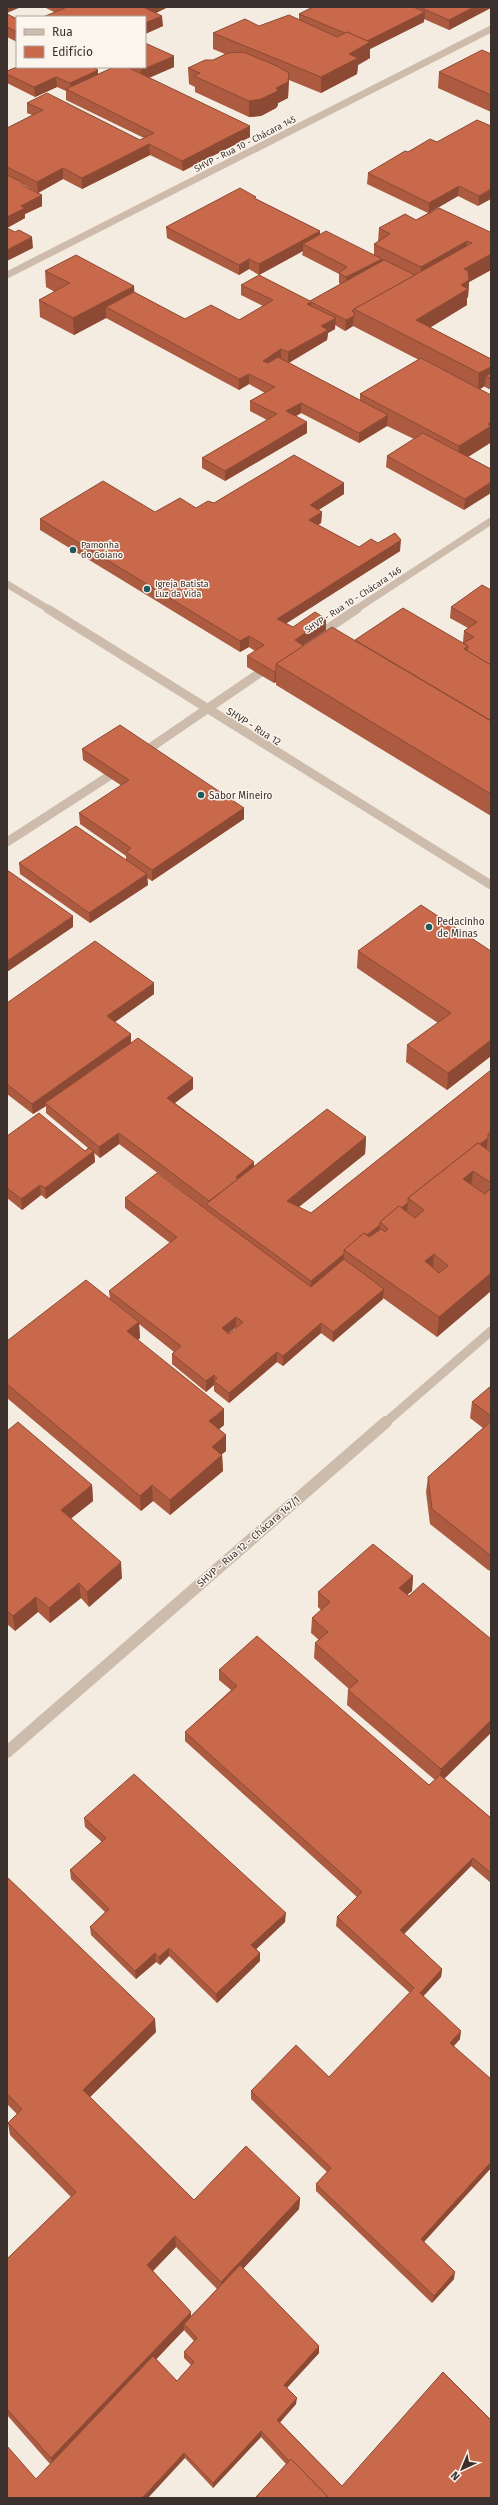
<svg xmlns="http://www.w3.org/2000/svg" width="498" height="2505" viewBox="0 0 498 2505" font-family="'Fira Sans',sans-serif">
	<rect width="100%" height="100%" fill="#f4ebe1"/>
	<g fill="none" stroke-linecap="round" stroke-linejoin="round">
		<g stroke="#cdbbac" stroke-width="7">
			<polyline points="7,275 491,29"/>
			<polyline points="7,584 50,610"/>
			<polyline points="355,610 491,521"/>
		</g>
		<g stroke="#cdbbac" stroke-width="9">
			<polyline points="48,609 491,885"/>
			<polyline points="315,637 357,609"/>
			<polyline points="141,754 270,666"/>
			<polyline points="7,842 120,769"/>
			<polyline points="385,1423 491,1331"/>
		</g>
		<polyline stroke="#cdbbac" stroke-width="12" points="7,1752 386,1422"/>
	</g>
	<g fill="#ac5a40" fill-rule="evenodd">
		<polygon points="44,7 168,7 156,13 163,26 145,34 145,17 54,12"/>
		<polygon points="313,7 491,7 449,30 424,19 424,22 370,49 370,58 358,65 357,74 321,93 289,80 288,98 278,103 278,105 276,108 261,116 249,117 195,92 195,87 189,84 188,68 213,60 225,54 213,49 213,33 299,20 299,14"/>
		<polygon points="7,14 17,19 17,42 7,37"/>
		<polygon points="491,54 491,112 438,88 439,72"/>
		<polygon points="114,67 174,67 149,78 250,137 183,171 150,155 82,189 63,179 38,193 22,184 22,185 42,195 42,206 25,214 25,218 7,228 7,128 32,115 27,113 27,103 140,140 144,138 66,100 66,91 57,87 35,97 7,83 7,71 96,69 98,74"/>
		<path d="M491,126L478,206L458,196L430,212L490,232H491V270L469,282L468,297L467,298V305L430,327L491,359V390L485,387V386L480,389L490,438V443L468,457L491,469L464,510L386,467L387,456L414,439L387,426L359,443L301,413L296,416L307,433L225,481L202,468V458L267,420L250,411V401L265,393L249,384L239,390L106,318L74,335L40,317L39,300L55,292L46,287L45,271L134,286V292L185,319L239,320L263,306L241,295V285L310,301L340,284L339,283V274L302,255L303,251L259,275L249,269L239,275L167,238L166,227L256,199L320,231V235L374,255V244L378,242L379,228L416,220L428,213L367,184L368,173L408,152L437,142ZM335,325L345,331L353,326L419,360L360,394V400L289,363L327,340L328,333L335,329Z"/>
		<polygon points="344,483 344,494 318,510 322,512 321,523 318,525 359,547 378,543 400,551 286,623 293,627 326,619 326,630 303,645 304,646 355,640 463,643 464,643 463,642 464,631 468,628 450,618 451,607 491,590 491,816 276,685 276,682 274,683 247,667 247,656 255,651 249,647 240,652 40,530 40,519 155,512 196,508 214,503"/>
		<polygon points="82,749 244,808 244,819 152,881 147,878 148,885 90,923 20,874 19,863 126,860 126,856 80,824 79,813 122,786 83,760"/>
		<polygon points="358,951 491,951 491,1056 447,1090 406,1062 407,1045 438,1023 357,968"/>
		<path d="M154,994L115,1022L131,1043L193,1078V1089L175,1103L254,1162V1166L366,1137L365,1154L299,1207L311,1213L491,1070V1291L437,1337L383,1298V1299L333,1342L321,1333L283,1366L277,1362L229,1403L214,1391V1385L206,1392L172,1364V1354L174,1352L139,1324L140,1338L138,1340L224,1425L219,1429L226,1435V1451L222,1454V1455L223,1471L170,1515L153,1501L141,1511L7,1398V1341L110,1299L109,1291L170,1243L125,1208V1198L199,1204L119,1144L100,1158L94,1153L95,1162L46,1199L41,1195L22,1210L7,1198V1136L85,1151L88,1148L46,1113V1106L33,1114L7,1094V1003ZM236,1327L237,1328L229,1334L228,1333Z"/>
		<polygon points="491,1386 491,1571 488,1570 430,1524 426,1492 428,1477 483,1428 470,1418 472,1402"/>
		<polygon points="7,1431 92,1485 93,1501 71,1518 122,1578 89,1607 81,1598 50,1623 38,1612 15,1631 7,1624"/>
		<polygon points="413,1576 412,1591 407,1595 444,1778 491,1818 491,1883 471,1866 404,1934 442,1969 441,1977 423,1996 460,2039 454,2046 491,2168 424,2242 454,2279 432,2303 316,2191 316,2184 327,2172 251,2099 251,2091 329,2077 410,1993 336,1926 337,1917 357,1897 185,1741 185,1732 231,1690 219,1680 219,1670 429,1785 435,1780 347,1705 348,1690 349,1689 314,1658 315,1643 319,1640 311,1633 312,1618 321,1610 318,1607 318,1592"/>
		<polygon points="84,1818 285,1922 256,1949 260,1953 260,1961 217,2003 169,1956 160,1965 156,1962 136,1979 91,1935 90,1927 105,1912 71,1879 70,1870 102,1842 85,1827"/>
		<path d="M7,1877L156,2032L90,2097L194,2200L300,2198L299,2209L243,2269L319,2353L287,2388L296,2404L280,2422L342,2486L491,2498H255L286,2464L261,2437L213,2488L185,2458L36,2479L50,2464L7,2415V2259L71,2197L10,2135L8,2123L17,2114L7,2104ZM176,2247L217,2289L191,2316V2312L153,2271ZM184,2330L194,2341L184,2352V2358L191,2365L177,2381L156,2359Z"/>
	</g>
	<g fill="#8c4a34">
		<polygon points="7,7 21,7 7,13"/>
		<polygon points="146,7 168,7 145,18 145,8"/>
		<polygon points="474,7 491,7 491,8 449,30 449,20"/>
		<polygon points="425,12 424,22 370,49 370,58 358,65 357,74 321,93 321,77 349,54 365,42"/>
		<polygon points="162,16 163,26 145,34 145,23"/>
		<polygon points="174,56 174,67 141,81 141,70"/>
		<polygon points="85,67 100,67 85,74"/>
		<polygon points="98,70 98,80 70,92 70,83"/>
		<polygon points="289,73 288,98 278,103 278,105 276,108 261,116 249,117 249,101"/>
		<polygon points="56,77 57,87 35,97 34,87"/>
		<polygon points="250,126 250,137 183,171 182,161"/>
		<polygon points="149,144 150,155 82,189 82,178"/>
		<polygon points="63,168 63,179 38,193 37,182"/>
		<polygon points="459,186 458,196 429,213 429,203"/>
		<polygon points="491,189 491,199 478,206 479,196"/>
		<polygon points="42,195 42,206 25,214 25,218 7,228 7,217 21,206"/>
		<polygon points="320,231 320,241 303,244 303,251 259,275 259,264"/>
		<polygon points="32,237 33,248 7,261 7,250"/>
		<polygon points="467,241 465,258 421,278 421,267"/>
		<polygon points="491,254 491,270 469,282 468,297 467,298 467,305 415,337 416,320 461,285 464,269"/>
		<polygon points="249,259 249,269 239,275 239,265"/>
		<polygon points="382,259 382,270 346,288 346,277"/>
		<polygon points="134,286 135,302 106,307 106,318 74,335 73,318"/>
		<polygon points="311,302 311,312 307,304"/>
		<polygon points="354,310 353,326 345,331 346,320 352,311"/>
		<polygon points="336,318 335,329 328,333 327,340 288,363 288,352 321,326"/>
		<polygon points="281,349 281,360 263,372 263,361"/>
		<polygon points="491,367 491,379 486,376 485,386 478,390 479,373"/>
		<polygon points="249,374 249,384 239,390 239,379"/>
		<polygon points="301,403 301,413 286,422 286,411"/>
		<polygon points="388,415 387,426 359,443 359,433"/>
		<polygon points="307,422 307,433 225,481 225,471"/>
		<polygon points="491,422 491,438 490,443 458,463 459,446"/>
		<polygon points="491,482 491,493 464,510 465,499"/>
		<polygon points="344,483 344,494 309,516 310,505"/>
		<polygon points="322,512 321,523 309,530 309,520"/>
		<polygon points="401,540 400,551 276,630 277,619"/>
		<polygon points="326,619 326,630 295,651 295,640"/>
		<polygon points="249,636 249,647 240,652 240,641"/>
		<polygon points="276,671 276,682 274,683 275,672"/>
		<polygon points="244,808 244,819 152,881 152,870"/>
		<polygon points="147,874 148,885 90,923 89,913"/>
		<polygon points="73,916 73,927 7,972 8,979 7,980 7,961"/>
		<polygon points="154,983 154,994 108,1027 107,1016"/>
		<polygon points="131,1034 131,1045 45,1103 46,1106 33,1114 32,1104"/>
		<polygon points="491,1040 491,1056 447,1090 448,1073"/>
		<polygon points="193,1078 193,1089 168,1108 167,1098"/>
		<polygon points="119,1133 119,1144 100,1158 99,1147"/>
		<polygon points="366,1137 365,1154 286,1217 287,1201"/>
		<polygon points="488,1138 486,1155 411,1200"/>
		<polygon points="94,1151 95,1162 46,1199 45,1188"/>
		<polygon points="254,1162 254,1172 209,1206 236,1177"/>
		<polygon points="473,1171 471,1191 463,1179"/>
		<polygon points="40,1185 41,1195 22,1210 21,1199"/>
		<polygon points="408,1203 406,1218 388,1229 382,1223"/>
		<polygon points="380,1225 378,1241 347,1252"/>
		<polygon points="344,1254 343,1270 310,1297 311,1281"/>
		<polygon points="434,1254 432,1274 425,1261"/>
		<polygon points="491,1273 491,1291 437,1337 439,1317"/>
		<polygon points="384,1289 383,1299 333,1342 333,1332"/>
		<polygon points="236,1317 236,1327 222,1339 222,1328"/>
		<polygon points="139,1322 140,1338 128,1347 127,1331"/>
		<polygon points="321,1323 321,1333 283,1366 283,1356"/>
		<polygon points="277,1352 277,1362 229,1403 229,1393"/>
		<polygon points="214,1375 214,1385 206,1392 206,1381"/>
		<polygon points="224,1409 224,1425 210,1437 209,1421"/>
		<polygon points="226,1435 226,1451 212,1462 212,1447"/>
		<polygon points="222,1455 223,1471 170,1515 170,1500"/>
		<polygon points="92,1485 93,1501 63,1525 61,1510"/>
		<polygon points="152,1485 153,1501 141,1511 140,1496"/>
		<polygon points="121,1562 122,1578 89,1607 87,1592"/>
		<polygon points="413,1576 412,1591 397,1603 399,1588"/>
		<polygon points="79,1583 81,1598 50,1623 49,1608"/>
		<polygon points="36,1597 38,1612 15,1631 13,1616"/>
		<polygon points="491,1720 491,1733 439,1784 441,1769"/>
		<polygon points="473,1858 471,1866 399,1939 400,1930"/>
		<polygon points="286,1913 285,1922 251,1954 251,1945"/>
		<polygon points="169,1948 169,1956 160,1965 159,1957"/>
		<polygon points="155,1953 156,1962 136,1979 135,1971"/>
		<polygon points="260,1953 260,1961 217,2003 216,1994"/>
		<polygon points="442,1969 441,1977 419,2001 420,1993"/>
		<polygon points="155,2019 156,2032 85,2102 83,2090"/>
		<polygon points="461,2031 460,2039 449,2051 450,2043"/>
		<polygon points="491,2162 491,2168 420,2246 421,2239"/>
		<polygon points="300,2198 299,2209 221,2292 221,2282"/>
		<polygon points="175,2236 176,2247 148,2276 147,2265"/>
		<polygon points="455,2272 454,2279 432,2303 434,2296"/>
		<polygon points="191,2312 191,2322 184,2324 184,2330 54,2467 51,2458"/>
		<polygon points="319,2346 319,2353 284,2391 284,2385"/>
		<polygon points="297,2398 296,2404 277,2426 277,2420"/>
		<polygon points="261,2431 261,2437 213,2488 213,2483"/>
		<polygon points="184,2453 185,2458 148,2498 142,2498"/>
	</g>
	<g fill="#c8694b" stroke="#8c4a34" fill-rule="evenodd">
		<polygon points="64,7 146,7 145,8 162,16 145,23 145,17 43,17 65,8"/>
		<polygon points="313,7 413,7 425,12 367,41 347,32 345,33 299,14"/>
		<polygon points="419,7 474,7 449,20"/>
		<polygon points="7,14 17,19 17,32 7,27"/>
		<polygon points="289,15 337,37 347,32 370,42 349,54 358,58 321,77 213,33 245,19 259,26"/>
		<polygon points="145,43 174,56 141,70 134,67 145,67"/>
		<polygon points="482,50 491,54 491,95 439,72"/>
		<polygon points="243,52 277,66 289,73 288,82 276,88 278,89 276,92 261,99 249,101 194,76 200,73 188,68 205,60 213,60 228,53"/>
		<polygon points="17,67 92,67 98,70 70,83 56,77 34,87 7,74 7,71"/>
		<polygon points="114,67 127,67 250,126 182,161 149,144 82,178 63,168 37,182 7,167 7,128 43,110 27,103 47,93 140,140 154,133 66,89"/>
		<polygon points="477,120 491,126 491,189 479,196 459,186 429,203 368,173 405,151 408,152 430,139 437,142"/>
		<polygon points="7,175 22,182 22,185 42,195 21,206 25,208 7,217"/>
		<polygon points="240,188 256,197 254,198 320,231 259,264 249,259 239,265 166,227"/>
		<polygon points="439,208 490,232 491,232 491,254 464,269 468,271 469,280 461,285 468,289 416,320 491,359 491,367 479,373 354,309 472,243 467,241 421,267 374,244 390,234 379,228 405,214 416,220"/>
		<polygon points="7,228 15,232 19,230 32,237 7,250"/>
		<polygon points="326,231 382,259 346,277 339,273 347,267 303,244"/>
		<polygon points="76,255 134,286 73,318 39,300 70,283 45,271"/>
		<polygon points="384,260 415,275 354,309 352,311 354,312 354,316 346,320 311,302 307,304 336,318 321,326 328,330 288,352 281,349 263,361 268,363 278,357 388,415 359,433 301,403 286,411 307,422 225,471 202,458 277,414 250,401 275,387 249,374 239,379 106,307 134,292 185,319 211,305 239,320 273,300 241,285 259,275 310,301"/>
		<polygon points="421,358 491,395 491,422 488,424 491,426 459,446 360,394"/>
		<polygon points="491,373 491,379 486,376"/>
		<polygon points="423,433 491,469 491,482 465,499 387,456"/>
		<polygon points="294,455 344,483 310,505 322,512 309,520 359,547 371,539 378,543 395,533 401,540 277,619 293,627 315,612 326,619 295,640 304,646 276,664 276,671 275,672 247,656 264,645 249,636 240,641 40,519 103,481 155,512 180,498 196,508 208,501 214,503"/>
		<polygon points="482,585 491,590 491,665 467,651 468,646 463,643 474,637 464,631 477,622 451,607"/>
		<polygon points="403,608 468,646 464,649 491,665 491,720 490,720 355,640"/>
		<polygon points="332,627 491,721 491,794 276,664"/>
		<polygon points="120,725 244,808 152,870 126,852 131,848 79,813 129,780 82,749"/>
		<polygon points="76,826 147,874 89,913 19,863"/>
		<polygon points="7,870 73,916 7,961"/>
		<polygon points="421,905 491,951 491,1040 448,1073 407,1045 451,1013 358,951"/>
		<polygon points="95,941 154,983 107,1016 131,1034 32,1104 7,1084 7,1003"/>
		<polygon points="138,1038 193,1078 167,1098 254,1162 236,1177 238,1179 209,1201 119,1133 99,1147 45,1103"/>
		<polygon points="491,1070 491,1132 488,1134 488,1138 480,1144 478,1143 408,1198 408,1203 401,1208 399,1206 380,1222 380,1225 367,1235 364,1233 344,1250 344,1254 311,1281 206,1204 327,1109 366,1137 287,1201 311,1213"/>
		<polygon points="39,1113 85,1151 89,1148 94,1151 45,1188 40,1185 21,1199 7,1188 7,1136"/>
		<polygon points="491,1132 491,1137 488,1134"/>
		<path d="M478,1143L491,1152V1183L473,1171L463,1179L485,1194L491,1188V1273L439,1317L344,1250L364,1233L369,1237L381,1229L385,1232L388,1229L380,1222L399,1206L415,1218L424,1210L408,1198ZM434,1254L448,1266L439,1273L425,1261Z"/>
		<path d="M157,1173L311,1287L344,1259L384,1289L333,1332L321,1323L283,1356L277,1352L229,1393L214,1381L217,1378L214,1375L206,1381L172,1354L181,1346L109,1291L177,1237L125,1198ZM236,1317L243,1322L229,1334L222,1328Z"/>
		<polygon points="86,1280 139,1322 127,1331 224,1409 209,1421 226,1435 212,1447 222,1455 170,1500 152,1485 140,1496 7,1384 7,1341"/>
		<polygon points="491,1386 491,1416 472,1402"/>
		<polygon points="18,1422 92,1485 61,1510 121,1562 87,1592 79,1583 49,1608 36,1597 13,1616 7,1611 7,1431"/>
		<polygon points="490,1422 491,1423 491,1555 490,1555 432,1509 428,1477"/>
		<polygon points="373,1544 413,1576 399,1588 409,1596 423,1583 491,1639 491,1720 441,1769 348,1690 358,1681 315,1643 328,1632 312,1618 330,1602 318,1592"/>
		<polygon points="257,1636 429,1785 440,1775 491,1818 491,1873 473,1858 400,1930 442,1969 420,1993 461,2031 450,2043 491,2079 491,2162 421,2239 455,2272 434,2296 316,2184 331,2168 251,2091 296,2045 329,2077 414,1988 337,1917 362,1892 185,1732 237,1686 219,1670"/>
		<polygon points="134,1774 286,1913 251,1945 260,1953 216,1994 169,1948 159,1957 155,1953 135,1971 90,1927 109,1909 70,1870 106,1838 84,1818"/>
		<polygon points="7,1877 155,2019 83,2090 194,2200 246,2146 300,2198 221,2282 175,2236 147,2265 191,2312 51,2458 7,2409 7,2259 76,2192 8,2123 22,2109 7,2094"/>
		<polygon points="240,2265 319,2346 284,2385 297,2398 277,2420 342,2486 443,2372 491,2420 491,2498 329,2498 291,2459 289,2461 261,2431 213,2483 184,2453 142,2498 7,2498 7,2446 36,2479 153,2356 177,2381 194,2362 184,2352 197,2338 184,2324"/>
		<polygon points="291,2459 329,2498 255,2498"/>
	</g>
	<g fill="#1f5a5e" stroke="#fbf5ee" stroke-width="1.5">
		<circle cx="73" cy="550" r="4"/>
		<circle cx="147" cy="589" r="4"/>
		<circle cx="201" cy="795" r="4"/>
		<circle cx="429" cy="927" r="4"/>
	</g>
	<g text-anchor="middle" stroke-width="3" stroke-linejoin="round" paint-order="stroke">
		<g font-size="9" fill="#3b302b" stroke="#fbf5ee">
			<text transform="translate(245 144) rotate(-27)" y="3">SHVP - Rua 10 - Chácara 145</text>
			<text transform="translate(353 600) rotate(-33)" y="3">SHVP - Rua 10 - Chácara 146</text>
		</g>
		<g font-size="9" fill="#3b302b" stroke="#fbf5ee" text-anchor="start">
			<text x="81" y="548">Pamonha<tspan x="81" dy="10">do Goiano</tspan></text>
			<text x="155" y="587">Igreja Batista<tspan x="155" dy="10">Luz da Vida</tspan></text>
		</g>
		<g font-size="10" fill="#3b302b" stroke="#fbf5ee">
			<text transform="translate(254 726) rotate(32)" y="4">SHVP - Rua 12</text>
			<text transform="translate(248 1541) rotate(-41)" y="4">SHVP - Rua 12 - Chácara 147/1</text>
		</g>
		<g font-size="10" fill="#3b302b" stroke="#fbf5ee" text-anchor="start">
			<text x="209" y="799">Sabor Mineiro</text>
			<text x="437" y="925">Pedacinho<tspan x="437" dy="12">de Minas</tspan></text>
		</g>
	</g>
	<rect width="498" height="2505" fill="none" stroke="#3b302b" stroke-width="16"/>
	<rect x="16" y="16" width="130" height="52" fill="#fbf5ee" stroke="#aea6a0"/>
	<rect x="24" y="29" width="20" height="6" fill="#cdbbac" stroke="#aea6a0"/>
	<text x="52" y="36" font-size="12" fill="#3b302b">Rua</text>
	<rect x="24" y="46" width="20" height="12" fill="#c8694b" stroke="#aea6a0"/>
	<text x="52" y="56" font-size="12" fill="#3b302b">Edifício</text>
	<g transform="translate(462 2469) rotate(224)" stroke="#fbf5ee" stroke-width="3" paint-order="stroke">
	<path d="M0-3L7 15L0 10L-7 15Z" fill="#3b302b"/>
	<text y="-6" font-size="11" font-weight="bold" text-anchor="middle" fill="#3b302b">N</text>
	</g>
</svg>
